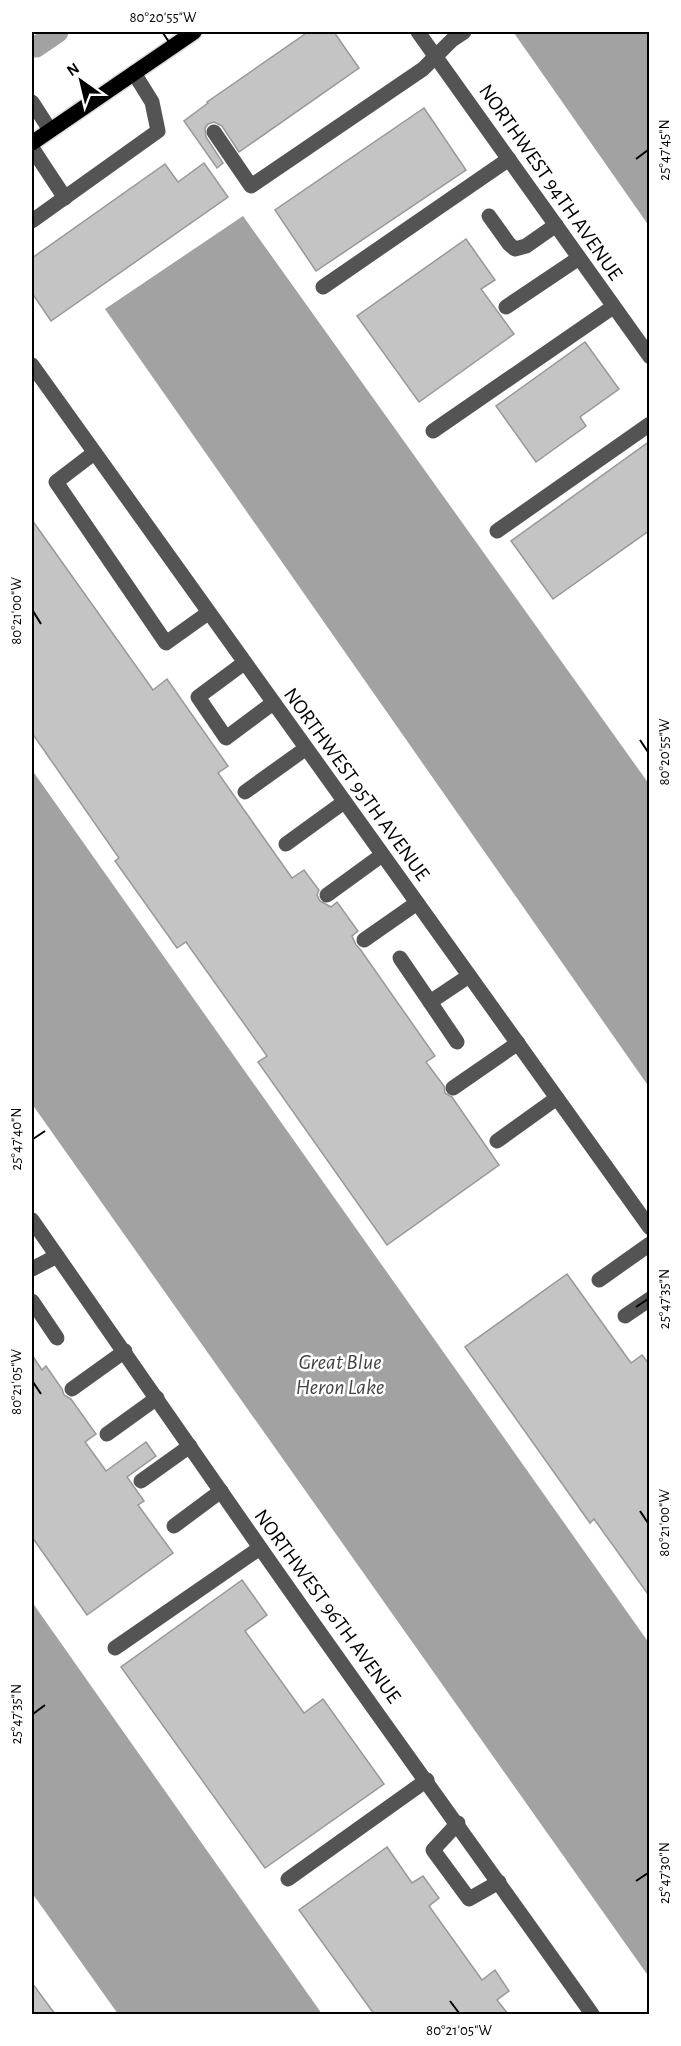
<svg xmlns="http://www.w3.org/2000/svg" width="681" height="2046" viewBox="0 0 681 2046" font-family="'Alegreya Sans',sans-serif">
	<rect width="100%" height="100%" fill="#fff"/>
	<g fill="#a2a2a2">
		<polygon points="516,32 649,32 649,226 514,33"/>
		<polygon points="243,216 649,784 649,1087 105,309"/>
		<polygon points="32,770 649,1643 649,1977 32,1104"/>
		<polygon points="32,1602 322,2014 118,2014 32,1893"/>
	</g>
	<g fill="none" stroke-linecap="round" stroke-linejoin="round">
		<polyline stroke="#a2a2a2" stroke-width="21" points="36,47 58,32"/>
	</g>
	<g fill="#c4c4c4" stroke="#989898" stroke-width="1.5">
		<polygon points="308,32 334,32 359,68 239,152 222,126 214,122 208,124 205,128 206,137 223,163 217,168 184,121 208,103 207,102"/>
		<polygon points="424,108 466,170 316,271 275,210"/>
		<polygon points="204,163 228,197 51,321 32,293 32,258 165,164 178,182"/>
		<polygon points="466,239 495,280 481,289 514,334 419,402 357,316"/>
		<polygon points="585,342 619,389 580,417 586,426 536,462 496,406"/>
		<polygon points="650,441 650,530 553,599 511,541"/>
		<polygon points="32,520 153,690 167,679 228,766 218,773 292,878 304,870 319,890 317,895 320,901 331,907 337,902 358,931 352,936 356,945 360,949 435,1056 426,1062 444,1086 445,1093 452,1097 499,1165 387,1245 258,1062 267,1056 186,942 177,948 115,861 119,858 32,733"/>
		<polygon points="567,1274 631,1363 642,1355 650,1365 650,1597 594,1519 590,1523 465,1347"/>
		<polygon points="32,1355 42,1370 46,1366 62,1389 64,1395 71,1399 96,1434 85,1442 106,1471 146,1442 156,1456 127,1477 144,1501 138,1505 173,1553 87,1615 32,1537"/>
		<polygon points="242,1580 267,1615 245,1631 304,1713 323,1699 384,1784 265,1868 121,1667"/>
		<polygon points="387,1847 412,1883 423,1876 439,1898 429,1906 482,1980 495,1970 509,1991 497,2000 508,2014 374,2014 299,1910"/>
		<polygon points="32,1983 55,2014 32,2014"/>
	</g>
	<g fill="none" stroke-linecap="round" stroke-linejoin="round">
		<g stroke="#dbdbdb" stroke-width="18">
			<polyline id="major" points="32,143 194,32"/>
		</g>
		<g stroke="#545454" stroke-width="15">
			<polyline points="418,32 650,357"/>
			<polyline points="32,102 50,130"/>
			<polyline points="214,132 251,186 423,69 452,40 464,32"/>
			<polyline points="32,148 65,198"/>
			<polyline points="489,216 509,244 515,249 526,246 556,225"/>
			<polyline points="32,221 158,131 152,102 134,73"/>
			<polyline points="323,287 509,159"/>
			<polyline points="506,307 579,258"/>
			<polyline points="32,365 650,1228"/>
			<polyline points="433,431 613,307"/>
			<polyline points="94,453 56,482 166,643 208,613"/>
			<polyline points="497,531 650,424"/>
			<polyline points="244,663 198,697 226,738 273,703"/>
			<polyline points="245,792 305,749"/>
			<polyline points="286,844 344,802"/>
			<polyline points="327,895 382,855"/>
			<polyline points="364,940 417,903"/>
			<polyline points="400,958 430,1002 469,976"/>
			<polyline points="430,1002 457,1042"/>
			<polyline points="453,1088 518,1043"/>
			<polyline points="497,1141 557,1098"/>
			<path d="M32,1220C109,1329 184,1440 261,1549C370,1705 482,1859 592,2014"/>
			<polyline points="32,1269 57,1256"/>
			<polyline points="599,1280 650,1244"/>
			<polyline points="32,1301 57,1338"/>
			<polyline points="625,1316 650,1299"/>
			<polyline points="72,1389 125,1351"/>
			<polyline points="107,1434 157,1398"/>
			<polyline points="141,1481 190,1446"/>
			<polyline points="174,1526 221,1491"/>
			<polyline points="115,1648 260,1548"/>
			<polyline points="458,1823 433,1850 469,1899 499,1882"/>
			<polyline points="288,1879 427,1780"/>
		</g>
		<use href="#major" stroke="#000" stroke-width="15"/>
	</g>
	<path fill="none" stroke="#000" stroke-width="2" d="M163,33L171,45M636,159L648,150M33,611L41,624M640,740L648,752M33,1139L45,1131M636,1307L648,1299M33,1382L41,1394M640,1511L648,1523M33,1714L45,1705M636,1881L648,1873M450,2001L459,2013"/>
	<g text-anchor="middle" stroke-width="5" stroke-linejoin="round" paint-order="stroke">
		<g font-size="21" fill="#000" stroke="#fff">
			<text transform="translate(551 182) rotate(55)" y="7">NORTHWEST 94TH AVENUE</text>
			<text transform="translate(357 784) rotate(54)" y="7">NORTHWEST 95TH AVENUE</text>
			<text transform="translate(328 1606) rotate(54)" y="7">NORTHWEST 96TH AVENUE</text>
		</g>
		<g font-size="22" font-style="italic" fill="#434343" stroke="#fff">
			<text x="340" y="1369">Great Blue<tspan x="340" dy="25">Heron Lake</tspan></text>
		</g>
	</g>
	<rect width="681" height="2046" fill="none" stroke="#ffffff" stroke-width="66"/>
	<g transform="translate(81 81) rotate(326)" stroke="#ffffff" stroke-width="4.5" paint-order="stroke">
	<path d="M0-4.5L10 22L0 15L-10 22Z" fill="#000000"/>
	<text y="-9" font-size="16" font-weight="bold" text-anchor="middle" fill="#000000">N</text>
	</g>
	<rect x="33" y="33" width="615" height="1980" fill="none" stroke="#000" stroke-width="2"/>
	<g font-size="15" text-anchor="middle" fill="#000">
		<text x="163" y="22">80°20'55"W</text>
		<text transform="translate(664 150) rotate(-90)" y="5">25°47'45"N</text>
		<text transform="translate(16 611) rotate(-90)" y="5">80°21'00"W</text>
		<text transform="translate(664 752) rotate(-90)" y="5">80°20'55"W</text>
		<text transform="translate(16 1139) rotate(-90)" y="5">25°47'40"N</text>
		<text transform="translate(664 1299) rotate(-90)" y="5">25°47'35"N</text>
		<text transform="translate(16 1382) rotate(-90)" y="5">80°21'05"W</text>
		<text transform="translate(664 1523) rotate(-90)" y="5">80°21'00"W</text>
		<text transform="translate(16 1714) rotate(-90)" y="5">25°47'35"N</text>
		<text transform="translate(664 1873) rotate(-90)" y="5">25°47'30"N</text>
		<text x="459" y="2035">80°21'05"W</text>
	</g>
</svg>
